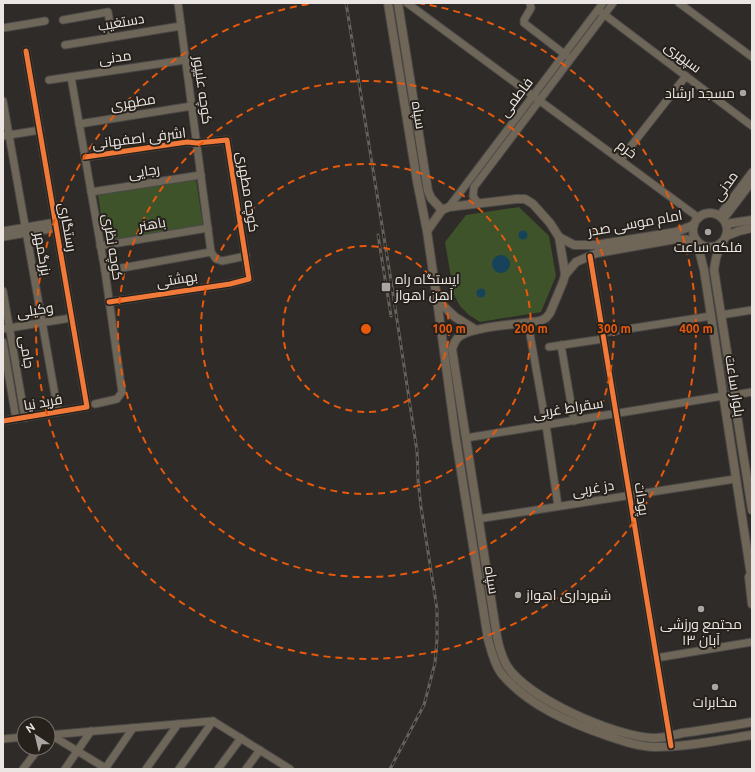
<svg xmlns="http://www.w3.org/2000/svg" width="755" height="772" viewBox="0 0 755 772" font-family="Ubuntu,Cairo,sans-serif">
	<rect width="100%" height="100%" fill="#2e2b28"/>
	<g fill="#3e532a">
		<polygon points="196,179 203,226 105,242 98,195"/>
		<polygon points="519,207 549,236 556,276 541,312 480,322 469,315 460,306 454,295 445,242 466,215"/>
	</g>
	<g fill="#164359">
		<circle cx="523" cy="235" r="4.5"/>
		<circle cx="501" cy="264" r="9"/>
		<circle cx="481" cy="293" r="4.5"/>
	</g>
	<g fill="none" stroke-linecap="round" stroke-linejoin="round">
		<g stroke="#4b4947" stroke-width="9">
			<g id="minor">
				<polyline points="178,3 211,252 216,259 222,261 246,256"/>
				<polyline points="407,3 699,218"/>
				<polyline points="530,3 531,8 524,20 524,23 567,56"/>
				<polyline points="679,3 752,57"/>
				<polyline points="601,12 752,126"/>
				<polyline points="63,20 108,12 112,37"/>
				<polyline points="3,28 45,21"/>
				<polyline points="65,45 181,26"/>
				<polyline points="71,77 105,271 122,392 117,399 95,404"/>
				<polyline points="49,80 185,60"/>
				<polyline points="3,101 58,412"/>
				<polyline points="79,124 192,106"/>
				<polyline points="3,136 40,130"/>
				<polyline points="85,157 187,142 197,143 227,140 249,279 230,284 109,302"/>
				<polyline points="620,160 686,76"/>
				<polyline points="91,192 201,175"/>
				<polyline points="478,203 473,196 474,187 613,3"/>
				<polyline points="449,207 603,3"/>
				<polyline points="719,216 752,172"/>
				<polyline points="723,220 752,182"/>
				<polyline points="3,231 56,222"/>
				<polyline points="3,237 57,228"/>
				<polyline points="100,246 208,228"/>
				<polyline points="590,256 671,746"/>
				<polyline points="105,271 211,252"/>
				<polyline points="3,291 25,418"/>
				<polyline points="721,315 752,310"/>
				<polyline points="528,323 546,425 558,506"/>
				<polyline points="3,329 71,318"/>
				<polyline points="602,333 711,316"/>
				<polyline points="3,342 16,419"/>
				<polyline points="561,345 574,421"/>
				<polyline points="549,347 603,339"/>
				<polyline points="734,395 752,392"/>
				<polyline points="3,421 87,407 26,51"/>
				<polyline points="466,438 723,396"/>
				<polyline points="478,519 735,479"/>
				<polyline points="656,658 752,642"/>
				<polyline points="48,735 213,721 290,769"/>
				<polyline points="51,735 107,769"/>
				<polyline points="3,739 24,737"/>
				<polyline points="23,769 39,748"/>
				<polyline points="65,769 91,731"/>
				<polyline points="105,769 133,728"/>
				<polyline points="146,769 178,724"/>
				<polyline points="179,769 213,721"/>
				<polyline points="218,769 241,738"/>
				<polyline points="246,769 260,750"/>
			</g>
		</g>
		<g stroke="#4b4947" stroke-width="10">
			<g id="major">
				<polyline points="388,3 417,181 427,231"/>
				<polyline points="398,3 428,191 431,198 442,210"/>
				<circle cx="710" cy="230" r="17"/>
				<polyline points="726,224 752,220"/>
				<polyline points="726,236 739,231 752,228"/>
				<polyline points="559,237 574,245 596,245 676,232 694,225"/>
				<polyline points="697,242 704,270 752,582"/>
				<polyline points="721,243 716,258 714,270 752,510"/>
				<polyline points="565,275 576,262 597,253 676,239 696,240"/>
				<path d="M437,300L456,440L488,639C491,650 494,663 501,673C527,705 570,723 608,736C623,741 639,747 655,747C687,747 720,740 752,735"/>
				<path d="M476,330L455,317L437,300L427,231L442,210L449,207L516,199H525L533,204L550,223L559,237L564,267L565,275L563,282L550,313L546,318L540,321C520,324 475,326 460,336C455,339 454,344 452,349L497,637C499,647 502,657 507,666C528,699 614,736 652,738C662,739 673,735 682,733C706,730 729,726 752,722"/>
				<polyline points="749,577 752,604"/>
			</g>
		</g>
		<use href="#minor" stroke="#6e6659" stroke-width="7"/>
		<use href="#major" stroke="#6f6658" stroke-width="8"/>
		<g stroke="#66625b" stroke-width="3">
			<g id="rail">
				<polyline points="346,3 392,287 417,451 418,480 421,507 437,609 437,639 435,663 424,705 390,769"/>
				<polyline points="378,235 391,316"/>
			</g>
		</g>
		<use href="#rail" stroke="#27211c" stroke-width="1.5" stroke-dasharray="4.5" stroke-linecap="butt"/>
		<g stroke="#27211c" stroke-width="8">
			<g id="cycleway">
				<polyline points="85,157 187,142 197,143 227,140 249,279 230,284 109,302"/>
				<polyline points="590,256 671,746"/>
				<polyline points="3,421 87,407 26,51"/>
			</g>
		</g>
		<use href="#cycleway" stroke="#f17a3a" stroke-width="5"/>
	</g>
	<g fill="none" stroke="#e8590c" stroke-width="2" stroke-dasharray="7 5">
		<circle cx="366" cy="329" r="83"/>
		<circle cx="366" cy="329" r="165"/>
		<circle cx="366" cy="329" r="248"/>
		<path d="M418 3A330 330 0 1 1 314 3"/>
	</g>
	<g fill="#a9a5a2" stroke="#27211c" stroke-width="1.5">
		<circle cx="743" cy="93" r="4"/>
		<circle cx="708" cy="232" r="4"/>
		<rect x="381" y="282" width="10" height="10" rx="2"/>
		<circle cx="518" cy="595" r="4"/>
		<circle cx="701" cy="609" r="4"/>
		<circle cx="715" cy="687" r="4"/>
	</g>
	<g text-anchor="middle" stroke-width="4" stroke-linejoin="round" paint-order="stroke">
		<g font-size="14" fill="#ebe6e3" stroke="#27211c">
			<text transform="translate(121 22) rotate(-10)" y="5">دستغیب</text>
			<text transform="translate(115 57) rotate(-8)" y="5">مدنی</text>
			<text transform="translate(683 57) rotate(37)" y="5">سپهری</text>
			<text transform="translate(203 90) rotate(82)" y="5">کوچه علیپور</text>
			<text transform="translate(516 97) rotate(-53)" y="5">فاطمی</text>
			<text transform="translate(133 102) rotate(-9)" y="5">مطهری</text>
			<text transform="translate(419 115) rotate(81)" y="5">سپاه</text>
			<text transform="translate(139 138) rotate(-7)" y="5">اشرفی اصفهانی</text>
			<text transform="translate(627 149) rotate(36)" y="5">خرم</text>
			<text transform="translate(144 171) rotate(-9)" y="5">رجایی</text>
			<text transform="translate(725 186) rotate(-54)" y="5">مدنی</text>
			<text transform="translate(248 192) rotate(81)" y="5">کوچه مطهری</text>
			<text transform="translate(635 223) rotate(-10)" y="5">امام موسی صدر</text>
			<text transform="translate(152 224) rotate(-10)" y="5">باهنر</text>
			<text transform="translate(68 227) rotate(80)" y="5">رستگاری</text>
			<text transform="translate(113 247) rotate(81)" y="5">کوچه نظری</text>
			<text transform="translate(43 254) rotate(80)" y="5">بزرگمهر</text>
			<text transform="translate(177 279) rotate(-9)" y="5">بهشتی</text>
			<text transform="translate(35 310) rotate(-9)" y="5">وکیلی</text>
			<text transform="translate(27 352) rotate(80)" y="5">جامی</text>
			<text transform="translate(735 386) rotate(81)" y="5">بلوار ساعت</text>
			<text transform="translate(43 402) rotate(-10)" y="5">فرید نیا</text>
			<text transform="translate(568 408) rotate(-9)" y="5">سقراط غربی</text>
			<text transform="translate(593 488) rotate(-9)" y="5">دز غربی</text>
			<text transform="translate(642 499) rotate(81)" y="5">پودات</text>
			<text transform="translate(492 580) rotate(81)" y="5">سپاه</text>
		</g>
		<g font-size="14" fill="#ebe6e3" stroke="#27211c">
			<text x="735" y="98" text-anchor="end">مسجد ارشاد</text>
			<text x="708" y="252">فلکه ساعت</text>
			<text x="395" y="284" text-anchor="start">ایستگاه راه<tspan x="395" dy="16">آهن اهواز</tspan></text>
			<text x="526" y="600" text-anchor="start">شهرداری اهواز</text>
			<text x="701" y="629">مجتمع ورزشی<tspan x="701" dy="16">۱۳ آبان</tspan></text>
			<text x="715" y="707">مخابرات</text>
		</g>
	</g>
	<circle cx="366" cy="329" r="6" fill="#e8590c" stroke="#27211c" stroke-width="2"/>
	<g font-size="12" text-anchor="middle" font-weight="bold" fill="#e8590c" stroke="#27211c" stroke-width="4" stroke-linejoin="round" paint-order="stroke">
		<text x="449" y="333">100 m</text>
		<text x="531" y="333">200 m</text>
		<text x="614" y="333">300 m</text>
		<text x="696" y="333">400 m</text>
	</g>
	<rect width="755" height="772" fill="none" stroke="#ebe6e3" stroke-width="8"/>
	<g transform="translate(36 736) rotate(325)"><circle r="19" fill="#27211c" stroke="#75706c"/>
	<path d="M0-3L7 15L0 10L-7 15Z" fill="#a9a5a2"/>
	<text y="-6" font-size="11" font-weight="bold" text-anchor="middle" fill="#ebe6e3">N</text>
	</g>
</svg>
